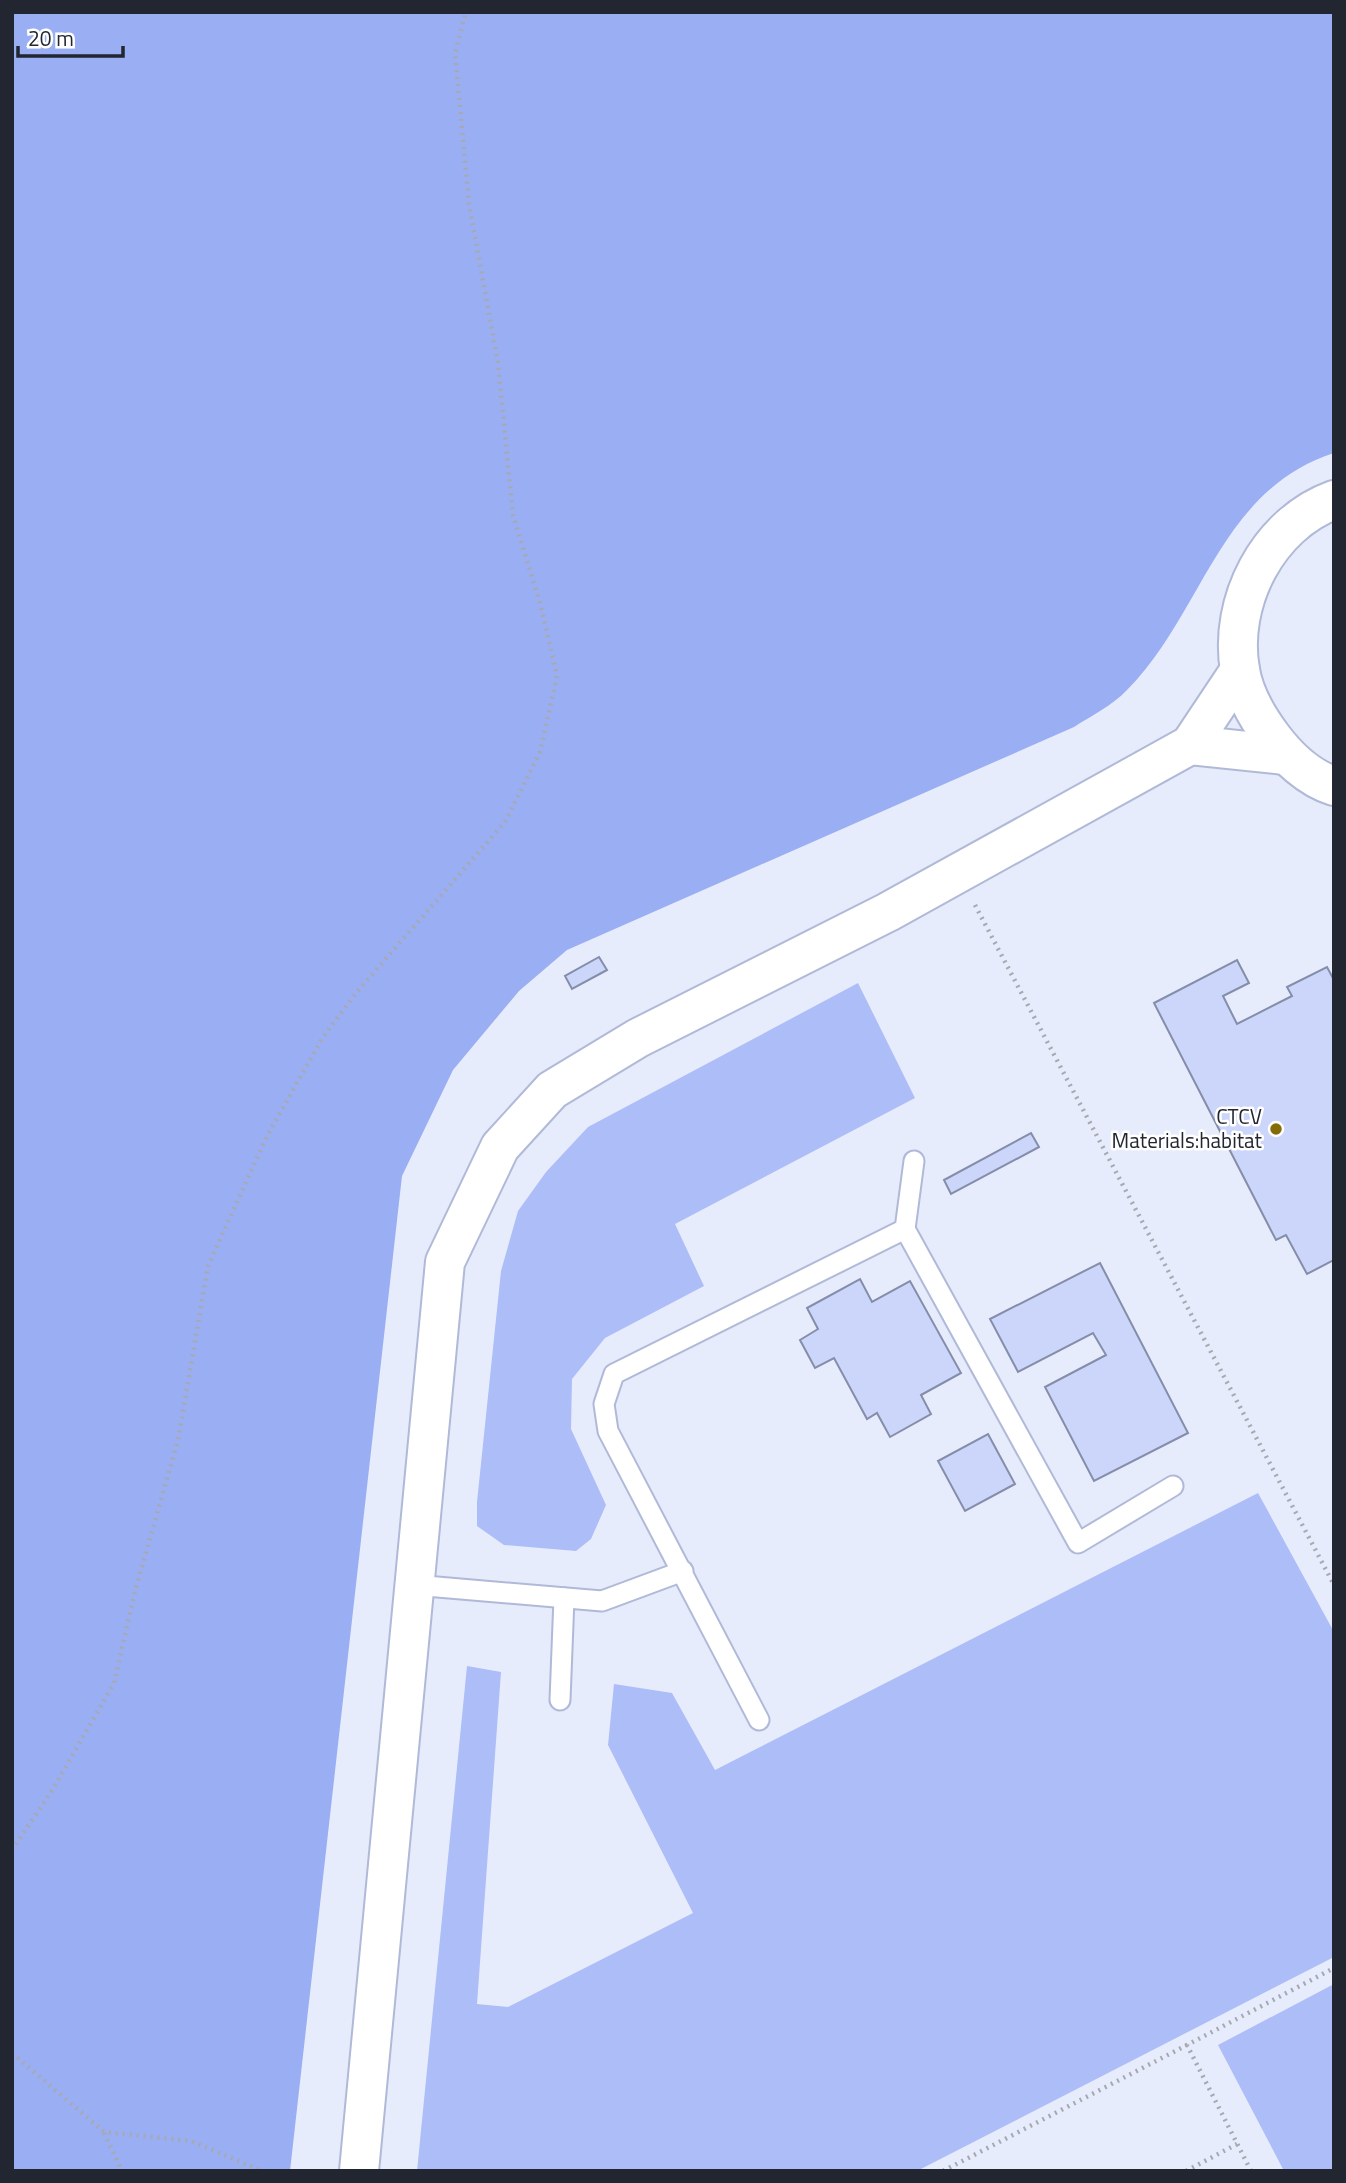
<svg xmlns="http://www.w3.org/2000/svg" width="1346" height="2183" viewBox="0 0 1346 2183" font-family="'Titillium Web',sans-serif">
	<rect width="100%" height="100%" fill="#f1f3fa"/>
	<polygon fill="#e7ecfc" points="1334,275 1334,2171 12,2171 12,870"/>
	<g fill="#acbdf8">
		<polygon points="858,983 915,1098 675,1224 704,1286 605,1338 572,1379 571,1429 606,1505 591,1539 576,1551 504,1545 477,1526 477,1502 501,1271 518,1211 546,1172 588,1127"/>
		<polygon points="1258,1493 1334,1632 1334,1957 917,2171 417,2171 467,1666 501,1672 477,2004 508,2007 693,1913 608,1745 614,1684 672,1693 715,1770"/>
		<polygon points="1334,1984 1334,2171 1284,2171 1218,2045"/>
	</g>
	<path fill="#9aaef3" d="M12,12H1334V453C1219,490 1203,614 1127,690C1113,705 1091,716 1074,727L567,950L519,991L453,1070L402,1176L290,2171H12Z"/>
	<g fill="#cbd6fa" stroke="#848da9" stroke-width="2">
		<polygon points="599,957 607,970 572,989 565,976"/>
		<polygon points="1237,960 1249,983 1223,996 1237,1024 1292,996 1287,987 1327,967 1334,980 1334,1260 1307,1274 1286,1235 1276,1240 1154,1003"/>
		<polygon points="1031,1133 1039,1147 951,1194 944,1180"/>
		<polygon points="1100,1263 1188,1433 1094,1481 1045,1387 1106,1355 1093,1333 1018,1372 990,1319"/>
		<polygon points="860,1279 872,1302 910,1281 961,1373 921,1395 931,1414 890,1437 877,1413 867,1419 834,1358 815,1368 800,1340 818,1329 807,1308"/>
		<polygon points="988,1434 1015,1484 965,1511 938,1461"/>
	</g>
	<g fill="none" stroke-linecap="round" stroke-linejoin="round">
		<g stroke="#b0b9d7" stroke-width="23">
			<g id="service">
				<polyline points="905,1229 1078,1543 1173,1486"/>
				<polyline points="414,1585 602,1601 683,1571"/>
				<polyline points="560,1700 564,1598"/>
				<polyline points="759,1720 608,1431 604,1404 614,1374 905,1229 914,1161"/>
			</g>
		</g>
		<g stroke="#b0b9d7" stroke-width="42">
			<g id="minor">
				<polyline points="1190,745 1285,755"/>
				<polyline points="359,2171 445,1262 500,1147 552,1090 638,1038 888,912 1190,745 1240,670"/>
			</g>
		</g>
		<g stroke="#b0b9d7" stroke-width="42">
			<path id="tertiary" d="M1334,500C1268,524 1228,602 1240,670C1244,695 1257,717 1272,737C1287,757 1309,778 1334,786"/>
		</g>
		<g stroke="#a7a9b2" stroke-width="4.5" stroke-dasharray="2 5" stroke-linecap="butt">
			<polyline points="975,905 1334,1585"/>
			<polyline points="12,1850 53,1789 114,1683 135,1591 178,1440 208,1266 267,1136 323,1037 356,993 505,822 540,752 557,676 540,603 513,515 498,363 469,204 455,53 466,12"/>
			<polyline points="12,2053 104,2132 191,2141 262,2171"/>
			<polyline points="104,2133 122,2171"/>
			<polyline points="943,2171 1187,2045"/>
			<polyline points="1186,2171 1237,2144"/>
			<polyline points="1251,2171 1187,2045 1334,1968"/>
		</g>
		<use href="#service" stroke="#fff" stroke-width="19"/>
		<use href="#minor" stroke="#fff" stroke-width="38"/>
		<use href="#tertiary" stroke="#fff" stroke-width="38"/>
	</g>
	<circle fill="#866c09" stroke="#fff" stroke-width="2.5" cx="1276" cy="1129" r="7"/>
	<g text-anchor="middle" stroke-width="5" stroke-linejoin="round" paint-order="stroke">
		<g font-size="21" fill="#222631" stroke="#fff" text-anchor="end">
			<text x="1262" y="1124">CTCV<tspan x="1262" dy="24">Materials:habitat</tspan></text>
		</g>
	</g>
	<rect width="1346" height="2183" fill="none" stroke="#222631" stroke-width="28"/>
	<path d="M18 46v10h105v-10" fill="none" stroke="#222631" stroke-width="3.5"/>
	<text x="28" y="46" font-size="21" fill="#222631" stroke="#ffffff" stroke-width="5" paint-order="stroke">20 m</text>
</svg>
